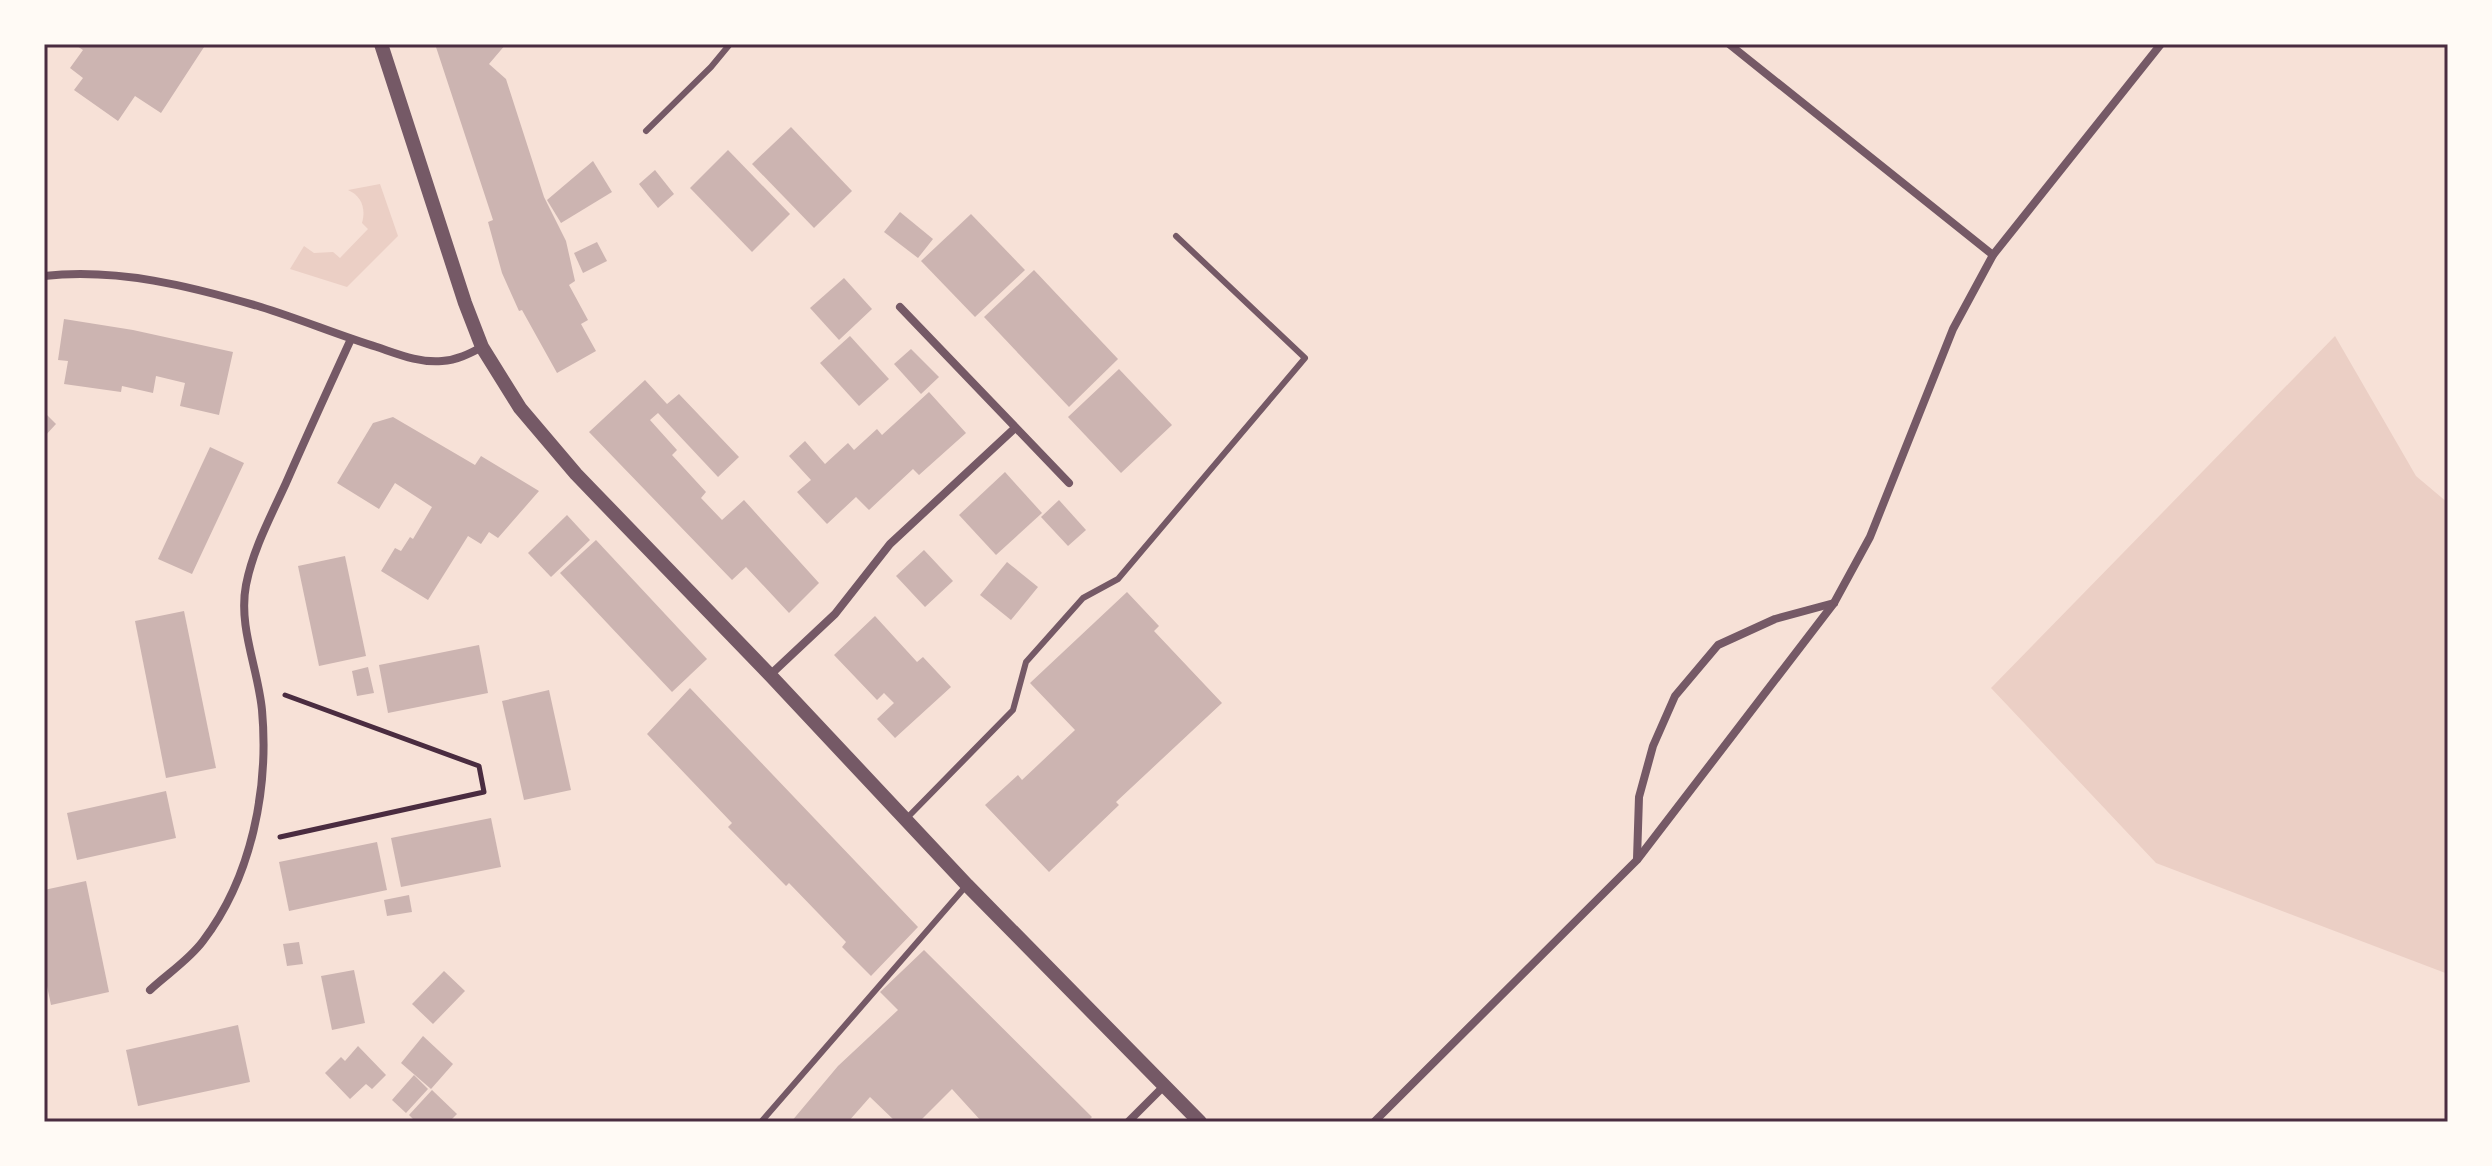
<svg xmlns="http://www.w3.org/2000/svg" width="2492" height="1166" viewBox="0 0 2492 1166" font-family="'Space Grotesk',sans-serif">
	<rect width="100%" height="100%" fill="#f7e1d7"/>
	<g fill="#ebcfc5">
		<path d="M380,184L398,236L347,287L290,269L304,246L314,253L333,252L340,258L368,229L362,223C366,209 362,196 348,190Z"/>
		<polygon points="2335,336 2416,476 2448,503 2448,974 2156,863 1991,688"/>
	</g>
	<g fill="#ccb4b1">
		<polygon points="74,44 206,44 161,113 135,96 118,121 74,90 83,78 70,68 83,50"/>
		<polygon points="435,44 506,44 489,64 506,79 544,197 566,241 575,281 569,285 588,320 581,324 596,351 557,373 522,310 519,311 502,273 488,222 493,220"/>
		<polygon points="791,127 852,191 814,228 752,164"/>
		<polygon points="728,150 790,214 752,252 690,188"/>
		<polygon points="593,161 612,192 561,223 547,200"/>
		<polygon points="655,170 674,194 658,208 639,184"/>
		<polygon points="900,212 933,239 918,258 884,232"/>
		<polygon points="971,214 1025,270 975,317 921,261"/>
		<polygon points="597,242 607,261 583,273 574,253"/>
		<polygon points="1034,270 1118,359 1069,407 984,317"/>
		<polygon points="844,278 872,309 839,340 810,308"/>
		<polygon points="64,319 133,330 233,352 219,415 180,406 185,383 156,376 153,393 122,386 121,392 64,384 68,361 58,360"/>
		<polygon points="850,336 889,379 859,406 820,363"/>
		<polygon points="911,349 939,377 921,394 894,364"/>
		<polygon points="1119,369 1172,425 1121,473 1068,417"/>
		<polygon points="645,380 667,404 679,394 739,457 718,477 658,413 650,420 677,450 672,455 706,492 701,498 722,520 744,500 819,583 789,613 746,567 732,580 589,432"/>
		<polygon points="929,392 966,433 919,475 913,469 869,510 856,497 827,524 797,492 811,480 789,456 805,441 825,464 848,443 854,450 877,429 882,435"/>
		<polygon points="44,412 56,424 44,437"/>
		<polygon points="393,417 475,465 481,456 539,491 498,538 489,532 481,544 468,536 428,600 381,571 395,548 401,551 410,537 413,539 432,507 395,483 379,509 337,483 373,423"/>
		<polygon points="210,447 244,463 192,574 158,559"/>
		<polygon points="1005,472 1042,513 996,555 959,515"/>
		<polygon points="1059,500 1086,530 1068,546 1041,517"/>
		<polygon points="567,515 590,540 551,577 528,553"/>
		<polygon points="596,540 707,659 672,692 560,573"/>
		<polygon points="924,550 953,581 925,607 896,576"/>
		<polygon points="345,556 366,656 319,666 298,566"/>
		<polygon points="1007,562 1038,587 1011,620 980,595"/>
		<polygon points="1127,592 1159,626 1154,631 1222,703 1116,802 1119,805 1049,872 985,805 1018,775 1022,780 1075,730 1030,683"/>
		<polygon points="184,611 216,768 166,778 135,621"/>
		<polygon points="875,616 917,662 923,657 951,687 895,738 877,719 894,703 884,693 877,700 834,655"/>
		<polygon points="479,645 488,693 388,713 379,665"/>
		<polygon points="368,667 374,693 357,696 352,671"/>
		<polygon points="690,688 918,927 871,976 842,947 846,942 789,883 786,886 728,827 732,823 647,734"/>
		<polygon points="549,690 571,790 524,800 502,701"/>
		<polygon points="166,791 176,838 77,860 67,813"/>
		<polygon points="491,818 501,867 401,887 391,838"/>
		<polygon points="377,842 387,890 289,911 279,862"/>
		<polygon points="86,881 109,992 51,1005 44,972 44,890"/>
		<polygon points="409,895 412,912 387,916 384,900"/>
		<polygon points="299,942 303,964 287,966 283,944"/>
		<polygon points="924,950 1092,1117 1087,1122 982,1122 952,1089 919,1122 896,1122 870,1097 848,1122 791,1122 838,1066 898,1010 880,992"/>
		<polygon points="354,970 365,1023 332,1030 321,976"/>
		<polygon points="444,971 465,991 433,1024 412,1004"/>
		<polygon points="238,1025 250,1082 138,1106 126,1050"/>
		<polygon points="423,1036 453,1064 431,1089 401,1063"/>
		<polygon points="358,1046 386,1075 372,1089 366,1084 350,1099 325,1073 341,1057 345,1061"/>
		<polygon points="414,1075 428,1089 406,1113 392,1100"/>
		<polygon points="432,1090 457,1114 449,1122 416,1122 409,1115"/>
	</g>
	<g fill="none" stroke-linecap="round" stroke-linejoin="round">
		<polyline stroke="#4a2c40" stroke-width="5" points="280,837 484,792 479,766 285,695"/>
		<g stroke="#755966" stroke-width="6">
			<polyline points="646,131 711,67 730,44"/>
			<polyline points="906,819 1013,710 1026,662 1083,598 1118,579 1305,358 1176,236"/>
			<polyline points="761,1122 966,886"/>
		</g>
		<g stroke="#755966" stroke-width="8">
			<polyline points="1729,44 1993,255"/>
			<path d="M44,276C118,268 190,286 261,307C300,319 338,335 377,347C398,354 419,363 442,361C457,360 469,354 482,347"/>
			<polyline points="900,307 1069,483"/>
			<polyline points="770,675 835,614 890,544 1015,428"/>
			<polyline points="1637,859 1639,797 1653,746 1675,696 1718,645 1775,619 1834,603"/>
			<path d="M150,990C167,974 189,960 203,941C252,877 269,788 262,710C258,668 238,627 246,585C253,549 271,516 286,483C307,435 329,387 351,339"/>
			<polyline points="1128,1122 1164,1086"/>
			<polyline points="1374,1122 1637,860 1834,603 1870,537 1953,329 1993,255 2161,44"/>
		</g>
		<polyline stroke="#755966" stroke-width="14" points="381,44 465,303 482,347 520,408 576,474 770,675 967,885 1200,1122"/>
	</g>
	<rect width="2492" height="1166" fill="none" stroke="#fffaf5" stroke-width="92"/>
	<rect x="46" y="46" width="2400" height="1074" fill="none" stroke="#4a2c40" stroke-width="3"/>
</svg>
